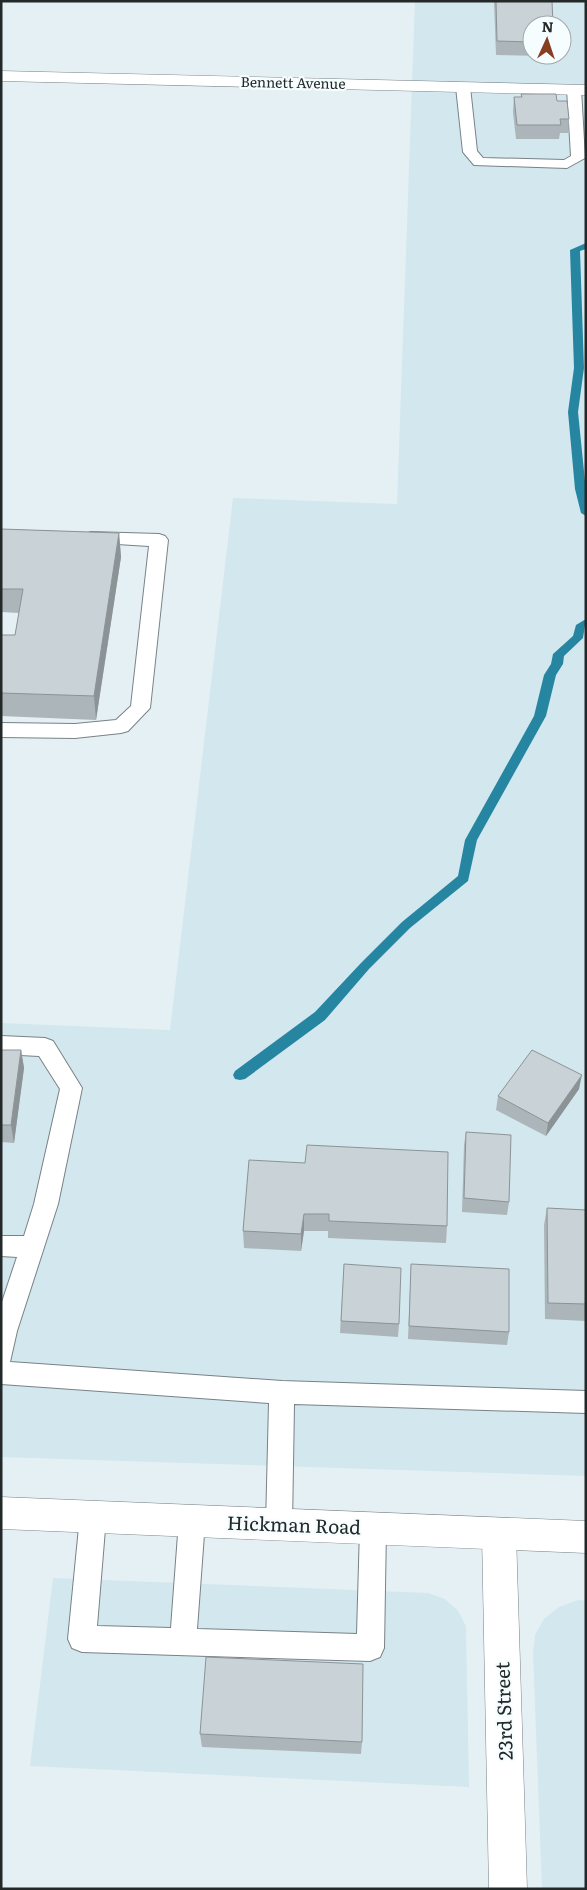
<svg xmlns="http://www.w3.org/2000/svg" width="587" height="1890" viewBox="0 0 587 1890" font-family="Literata,serif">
	<rect width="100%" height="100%" fill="#e5f0f4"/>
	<g fill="#d3e7ee" fill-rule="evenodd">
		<path d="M415,1H586V1476L1,1457V1023L170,1030L233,498L397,504ZM532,25H562V55H532Z"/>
		<polygon points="53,1578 428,1593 445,1599 458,1611 466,1626 469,1787 30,1766"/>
		<polygon points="578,1600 586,1601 586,1889 542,1889 533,1653 535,1635 544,1619 559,1607"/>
	</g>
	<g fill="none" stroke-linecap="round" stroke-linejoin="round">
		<g fill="#2686a1" fill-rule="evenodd">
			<polygon points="586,243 586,249 580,251 584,368 578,412 586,491 586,516 581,513 575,489 568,412 574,368 570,250"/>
			<polygon points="586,619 583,638 564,656 563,664 556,675 546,716 477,840 468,881 410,928 369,969 325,1020 245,1079 240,1080 235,1079 233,1075 235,1071 315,1012 361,963 402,922 458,876 465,840 534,716 544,675 551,664 553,654 573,636 576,625"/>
		</g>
		<g stroke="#788286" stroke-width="2">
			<g id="service">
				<polygon points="463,83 470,87 477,151 483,158 564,160 571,156 567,89 569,86 579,86 581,89 585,158 567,168 474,165 463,152 456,87"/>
				<polygon points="91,532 159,534 165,536 168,540 150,708 128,731 121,733 75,738 1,737 1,723 75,724 116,720 131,706 149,546 85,542 82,538 85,534"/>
				<polygon points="1,1036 45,1038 53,1041 82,1088 58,1204 17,1331 10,1362 282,1381 586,1391 586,1413 294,1404 292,1525 288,1534 279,1537 270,1534 266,1525 269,1403 1,1384 1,1305 17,1257 1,1256 1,1236 24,1236 34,1204 60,1089 39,1056 1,1054"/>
				<polygon points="93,1505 102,1508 106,1517 97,1626 171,1628 179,1521 183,1512 192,1509 201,1512 205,1521 197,1629 357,1634 360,1528 364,1519 373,1516 382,1519 386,1528 384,1648 380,1657 370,1661 82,1652 72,1648 68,1639 80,1517 84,1508"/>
			</g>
		</g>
		<g stroke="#788286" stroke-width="1">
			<g id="minor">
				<polygon points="1,71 586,85 586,95 1,81"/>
				<polygon points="499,1518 511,1523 516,1534 527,1889 489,1889 482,1534 487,1523"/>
			</g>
		</g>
		<g stroke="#788286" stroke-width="1">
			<polygon id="secondary" points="1,1497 586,1521 586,1553 1,1529"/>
		</g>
		<use href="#service" fill="#fff" fill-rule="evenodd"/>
		<use href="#minor" fill="#fff" fill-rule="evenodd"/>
		<use href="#secondary" fill="#fff" fill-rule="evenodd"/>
	</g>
	<g fill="#acb5b9">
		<polygon points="494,1 552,1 532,25 532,55 544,55 544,56 496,55"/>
		<polygon points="521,94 557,101 569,119 568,133 560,133 559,139 516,139 513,112 514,97 521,97"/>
		<polygon points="1,529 119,533 121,557 96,720 1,716 1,635 15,635 19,613 1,612"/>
		<polygon points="1,1050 21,1050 24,1068 14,1143 1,1142"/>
		<polygon points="579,1089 546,1136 496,1110 498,1096"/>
		<polygon points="466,1132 509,1202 507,1215 462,1212 464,1145"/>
		<polygon points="249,1160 447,1226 446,1243 328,1238 328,1231 304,1231 301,1251 244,1248 243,1231"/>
		<polygon points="547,1208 586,1210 586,1321 545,1319 544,1225"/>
		<polygon points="344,1264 399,1324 398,1337 340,1333"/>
		<polygon points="411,1264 509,1332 507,1345 408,1339"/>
		<polygon points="200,1734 362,1742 361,1754 202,1747"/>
	</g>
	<g fill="#8c9396">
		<polygon points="119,533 121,557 96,720 94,696"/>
		<polygon points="21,1050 24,1068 14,1143 11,1125"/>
		<polygon points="582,1075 579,1089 546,1136 548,1123"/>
		<polygon points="304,1214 304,1231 301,1251 301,1234"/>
	</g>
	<g fill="#c8d2d7" stroke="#8c9396">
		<polygon points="496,1 552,1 553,25 532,25 532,42 497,41"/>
		<polygon points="521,94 556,94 557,101 567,101 569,119 560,119 561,125 517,125 514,97 522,97"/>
		<polygon points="1,529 119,533 94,696 1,693 1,635 15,635 23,589 1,589"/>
		<polygon points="1,1050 21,1050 11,1125 1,1125"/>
		<polygon points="532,1050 582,1075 548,1123 498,1096"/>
		<polygon points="466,1132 511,1135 509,1202 464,1198"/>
		<polygon points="307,1145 448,1152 447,1226 329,1221 329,1214 304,1214 301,1234 243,1231 249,1160 305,1163"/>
		<polygon points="547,1208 586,1210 586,1304 548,1303"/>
		<polygon points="344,1264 401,1268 399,1324 341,1321"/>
		<polygon points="411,1264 509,1269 509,1332 409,1326"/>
		<polygon points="206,1657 363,1664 362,1742 200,1734"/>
	</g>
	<g text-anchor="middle" stroke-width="4.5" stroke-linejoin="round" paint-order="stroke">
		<g font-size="14" fill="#232829" stroke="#f6fdff">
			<text transform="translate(293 83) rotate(1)" y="5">Bennett Avenue</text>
		</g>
		<g font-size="19" fill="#232829" stroke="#f6fdff">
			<text transform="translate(294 1525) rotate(2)" y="7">Hickman Road</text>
			<text transform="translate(504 1711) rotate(-92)" y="7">23rd Street</text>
		</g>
	</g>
	<rect width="587" height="1890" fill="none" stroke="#232829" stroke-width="5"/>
	<g transform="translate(547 40) rotate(3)"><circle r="24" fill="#f6fdff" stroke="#a2a8a9"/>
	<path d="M0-4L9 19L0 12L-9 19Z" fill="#863d20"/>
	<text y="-8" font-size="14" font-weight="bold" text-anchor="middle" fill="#232829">N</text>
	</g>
</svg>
